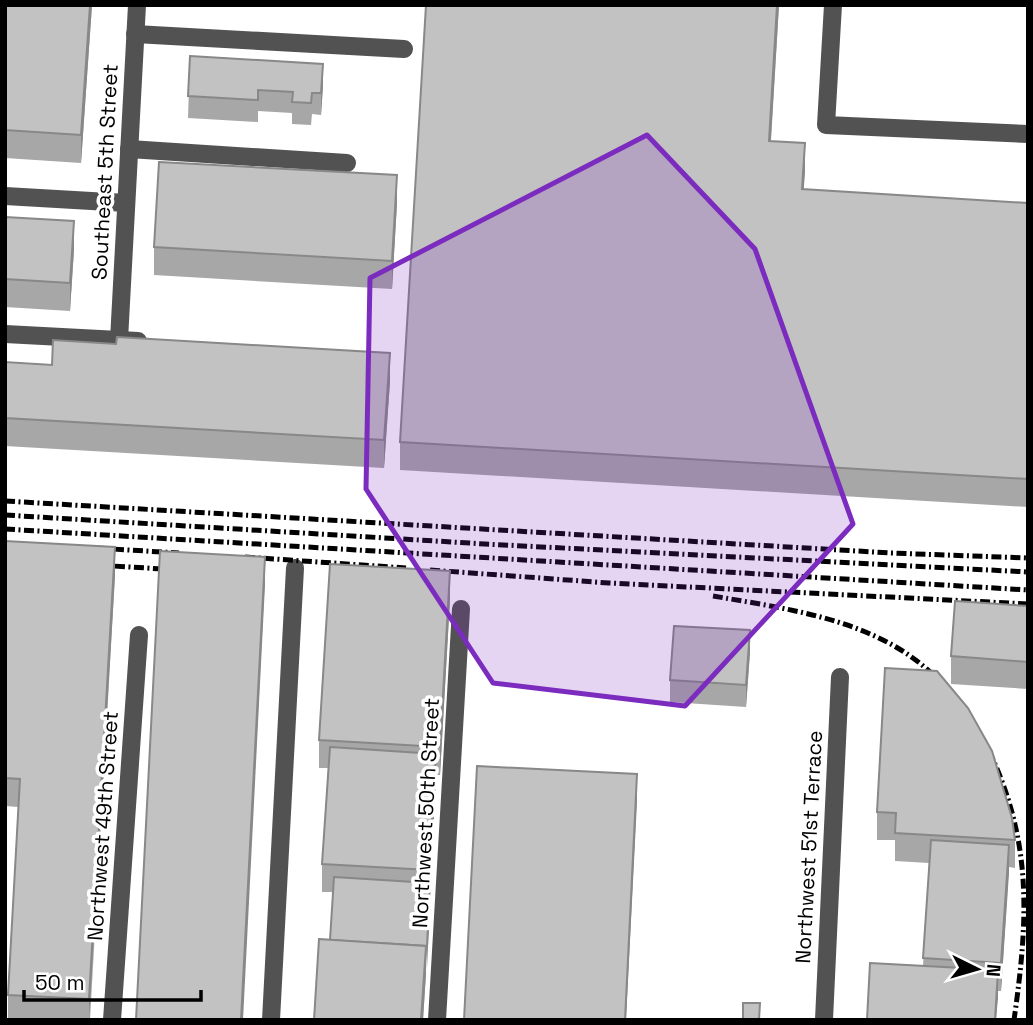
<svg xmlns="http://www.w3.org/2000/svg" width="1033" height="1025" viewBox="0 0 1033 1025" font-family="'Space Grotesk',sans-serif">
	<rect width="100%" height="100%" fill="#fff"/>
	<g fill="none" stroke-linecap="round" stroke-linejoin="round">
		<g stroke="#525252" stroke-width="18">
			<polyline points="833,5 826,125 1028,134"/>
			<polyline points="135,34 404,49"/>
			<polyline points="129,149 347,163"/>
			<polyline points="5,196 126,203"/>
			<polyline points="5,334 138,341"/>
			<polyline points="119,340 137,5"/>
			<polyline points="112,1020 139,635"/>
			<polyline points="271,1020 295,568"/>
			<polyline points="437,1020 461,609"/>
			<polyline points="824,1020 840,677"/>
		</g>
		<g stroke="#000" stroke-width="5" stroke-dasharray="10 3.5 2 3.5" stroke-linecap="butt">
			<polyline points="5,501 891,553 1028,558"/>
			<polyline points="5,515 485,544 1028,572"/>
			<polyline points="5,529 1028,590"/>
			<polyline points="95,548 179,553"/>
			<polyline points="245,557 406,568"/>
			<polyline points="96,565 180,570"/>
			<polyline points="430,570 609,583 1028,604"/>
			<path d="M713,596C794,610 886,621 943,685"/>
			<path d="M989,751C1033,843 1028,921 1014,1020"/>
		</g>
	</g>
	<g fill="#a7a7a7">
		<polygon points="5,5 92,5 81,163 5,158"/>
		<polygon points="388,5 411,5 411,7"/>
		<polygon points="426,5 779,5 771,141 805,171 803,189 1028,203 1028,507 400,470 400,442"/>
		<polygon points="190,56 323,85 321,115 312,114 311,125 292,124 292,113 258,111 258,122 188,118"/>
		<polygon points="397,203 392,289 154,275 154,247"/>
		<polygon points="5,217 74,249 70,311 5,307"/>
		<polygon points="5,362 390,381 384,468 5,446"/>
		<polygon points="5,541 115,575 90,1020 8,1020 8,995 18,807 5,806"/>
		<polygon points="450,599 440,775 436,775 430,883 430,904 423,1020 314,1020 330,940 333,892 322,892 322,864 328,768 319,768 319,740"/>
		<polygon points="1028,606 1028,689 951,684 951,656"/>
		<polygon points="750,652 746,707 670,702 670,680"/>
		<polygon points="885,668 1015,840 1015,868 1009,867 1001,991 998,991 923,966 929,863 895,861 895,840 877,840 877,812"/>
	</g>
	<g fill="#888">
		<polygon points="90,5 92,5 81,163 81,135"/>
		<polygon points="777,5 779,5 769,169 769,141"/>
		<polygon points="323,64 323,85 321,115 321,93"/>
		<polygon points="805,143 805,171 802,217 802,189"/>
		<polygon points="397,175 397,203 392,289 392,261"/>
		<polygon points="74,221 74,249 70,311 70,283"/>
		<polygon points="390,353 390,381 384,468 384,440"/>
		<polygon points="115,547 115,575 89,1020 89,999"/>
		<polygon points="265,557 265,585 243,1020 241,1020"/>
		<polygon points="450,571 450,599 440,775 440,747"/>
		<polygon points="750,630 750,652 746,707 746,685"/>
		<polygon points="436,754 436,781 429,898 429,870"/>
		<polygon points="637,774 637,802 626,1020 625,1020"/>
		<polygon points="1009,845 1009,873 1001,991 1001,963"/>
		<polygon points="430,883 430,904 427,968 427,946"/>
		<polygon points="426,946 426,974 423,1020 421,1020"/>
		<polygon points="998,970 998,998 996,1020 995,1020"/>
	</g>
	<g fill="#c2c2c2" stroke="#888" stroke-width="2">
		<polygon points="5,5 90,5 81,135 5,130"/>
		<polygon points="426,5 777,5 769,141 805,143 802,189 1028,203 1028,479 400,442"/>
		<polygon points="190,56 323,64 321,93 312,93 311,103 292,102 293,92 258,90 258,100 188,96"/>
		<polygon points="159,162 397,175 392,261 154,247"/>
		<polygon points="5,217 74,221 70,283 5,279"/>
		<polygon points="117,337 390,353 384,440 5,418 5,362 52,365 53,340 116,344"/>
		<polygon points="5,541 115,547 89,999 8,995 20,779 5,778"/>
		<polygon points="160,551 265,557 241,1020 136,1020"/>
		<polygon points="330,564 450,571 440,747 319,740"/>
		<polygon points="955,601 1028,606 1028,662 951,656"/>
		<polygon points="674,626 750,630 746,685 670,680"/>
		<polygon points="885,668 937,671 968,708 992,751 1012,818 1015,840 895,833 896,813 877,812"/>
		<polygon points="330,747 436,754 429,870 322,864"/>
		<polygon points="477,766 637,774 625,1020 464,1020"/>
		<polygon points="931,840 1009,845 1001,963 923,958"/>
		<polygon points="334,877 430,883 427,946 330,940"/>
		<polygon points="319,939 426,946 421,1020 314,1020"/>
		<polygon points="870,963 998,970 995,1020 867,1020"/>
		<polygon points="743,1003 760,1003 759,1020 743,1020"/>
	</g>
	<path fill="#7b2cbf" fill-opacity="0.2" stroke="#7b2cbf" stroke-width="5" stroke-linejoin="round" d="M647,135L755,249L853,524L685,706L493,683L366,489L370,278Z"/>
	<g text-anchor="middle" stroke-width="7" stroke-linejoin="round" paint-order="stroke">
		<g font-size="21" fill="#000" stroke="#fff">
			<text transform="translate(105 172) rotate(-87)" y="7">Southeast 5th Street</text>
			<text transform="translate(426 813) rotate(-87)" y="7">Northwest 50th Street</text>
			<text transform="translate(103 826) rotate(-86)" y="7">Northwest 49th Street</text>
			<text transform="translate(809 847) rotate(-87)" y="7">Northwest 51st Terrace</text>
		</g>
	</g>
	<rect width="1033" height="1025" fill="none" stroke="#000000" stroke-width="14"/>
	<g transform="translate(977 969) rotate(95)" stroke="#ffffff" stroke-width="5" paint-order="stroke">
	<path d="M0-5L12 26L0 18L-12 26Z" fill="#000000"/>
	<text y="-10" font-size="19" font-weight="bold" text-anchor="middle" fill="#000000">N</text>
	</g>
	<path d="M24 990v10h177v-10" fill="none" stroke="#000000" stroke-width="3.5"/>
	<text x="35" y="990" font-size="21" fill="#000000" stroke="#ffffff" stroke-width="5" paint-order="stroke">50 m</text>
</svg>
